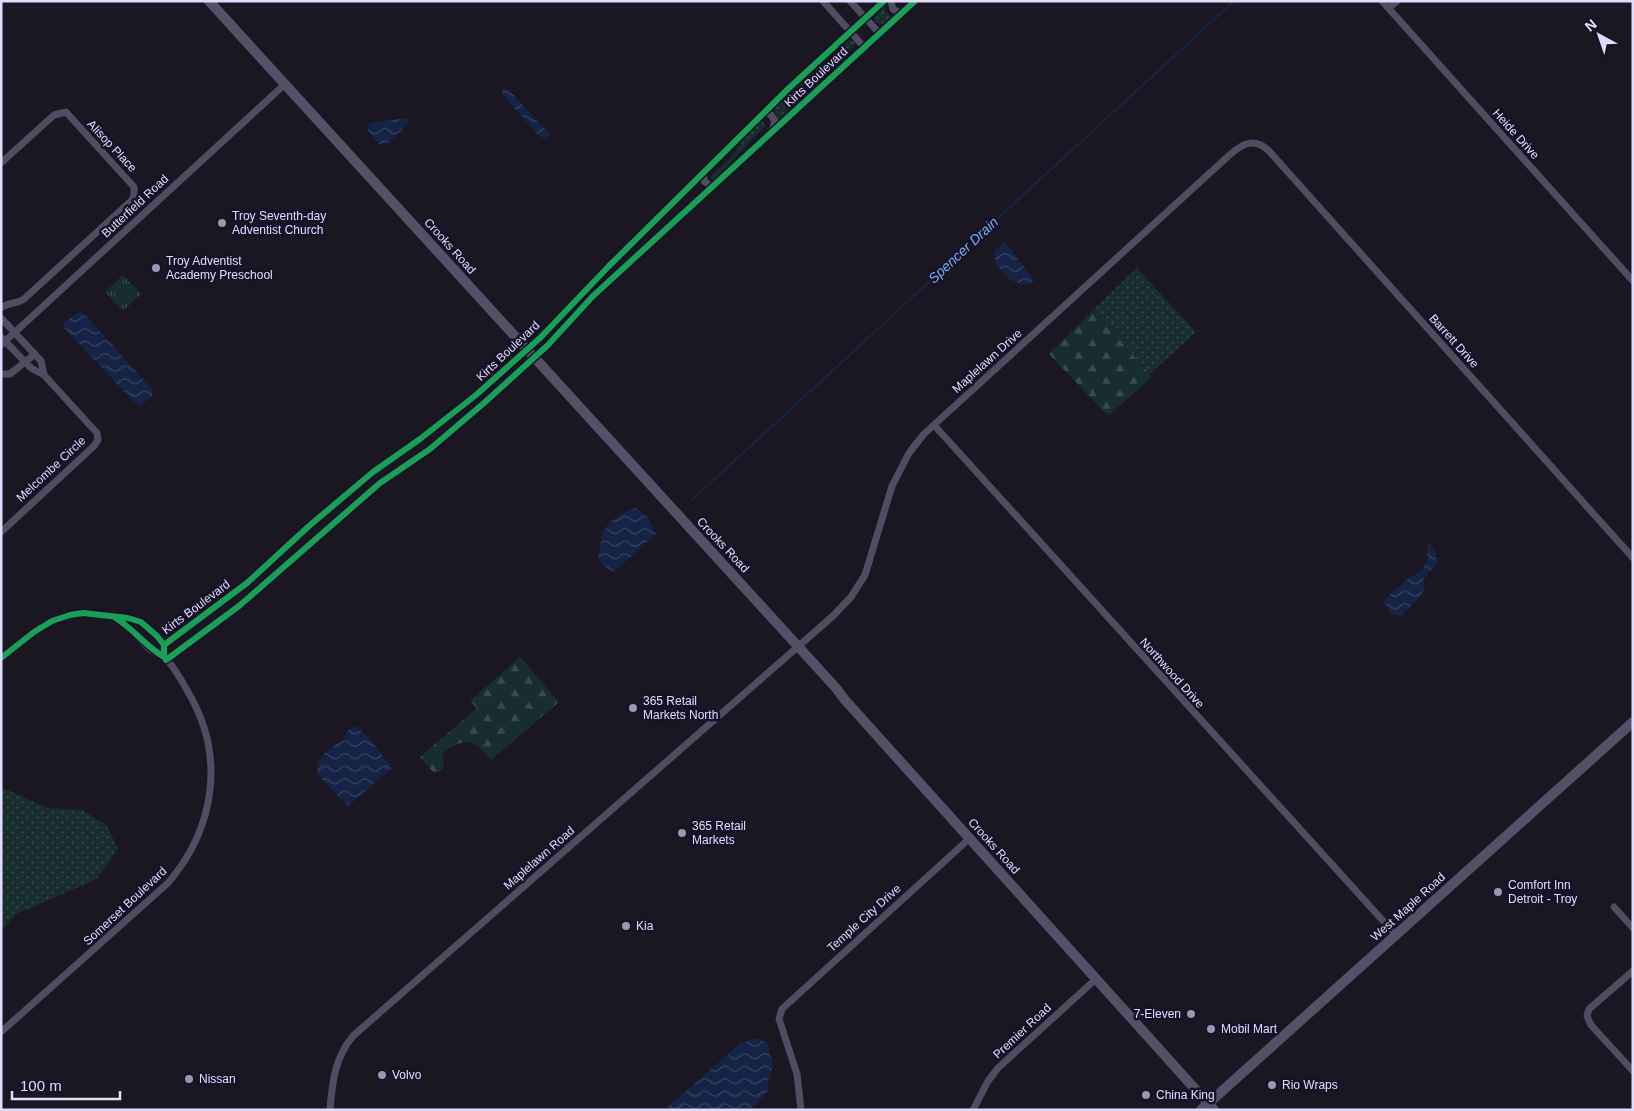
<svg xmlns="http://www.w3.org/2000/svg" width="1634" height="1111" viewBox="0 0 1634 1111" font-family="Helvetica,sans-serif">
	<defs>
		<pattern id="grass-dots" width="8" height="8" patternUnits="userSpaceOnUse" patternTransform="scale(1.25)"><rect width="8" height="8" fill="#172d2e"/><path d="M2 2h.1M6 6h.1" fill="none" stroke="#384b4d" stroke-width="1.8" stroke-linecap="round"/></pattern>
		<pattern id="forest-firs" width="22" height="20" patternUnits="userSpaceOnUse" patternTransform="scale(1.25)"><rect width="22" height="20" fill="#172d2e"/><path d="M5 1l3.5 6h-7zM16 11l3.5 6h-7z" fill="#384b4d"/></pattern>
		<pattern id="park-tufts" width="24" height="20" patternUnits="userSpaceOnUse" patternTransform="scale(1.25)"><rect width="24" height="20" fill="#172d2e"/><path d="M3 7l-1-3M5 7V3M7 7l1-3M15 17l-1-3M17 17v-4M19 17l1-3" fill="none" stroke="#384b4d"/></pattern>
		<pattern id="water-waves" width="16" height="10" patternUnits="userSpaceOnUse" patternTransform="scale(1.25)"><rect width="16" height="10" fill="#152446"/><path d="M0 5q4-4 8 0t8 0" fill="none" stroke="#374362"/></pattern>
	</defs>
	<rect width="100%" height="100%" fill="#1a1722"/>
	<g fill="url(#grass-dots)">
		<polygon points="884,7 891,18 882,25 875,22 874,17"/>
		<polygon points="849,40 856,42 855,45 814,82 803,98 779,119 773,109"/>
		<path d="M762,121L766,126C747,143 732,163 713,180L710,177L732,156L745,138Z"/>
		<polygon points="1137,268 1196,332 1150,374 1094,309"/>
		<polygon points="1,787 47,808 82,810 107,826 118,849 97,879 16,914 1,932"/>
	</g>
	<g fill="url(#forest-firs)">
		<polygon points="1094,309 1152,377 1108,416 1049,354"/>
		<path d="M520,657L559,702L491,760C486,755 479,745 472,743C462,739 449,748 442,754L444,768L441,771L434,773L420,757L477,708L470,701Z"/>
	</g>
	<polygon fill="url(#park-tufts)" points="123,275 141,294 123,311 105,292"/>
	<g fill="url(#water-waves)">
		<polygon points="506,89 513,94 550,135 546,139 539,136 502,94 503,90"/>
		<polygon points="407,118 409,123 388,143 379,144 368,131 369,123"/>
		<polygon points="1005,242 1034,280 1033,282 1023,285 1009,279 996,265 994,251"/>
		<polygon points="80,311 88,318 153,390 152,396 141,405 134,402 64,328 64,323"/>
		<path d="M636,508L648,518L656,534L616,570L612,571L601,564L598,555C602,549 600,546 601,540C603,524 622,511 636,508Z"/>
		<polygon points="1428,543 1435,550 1437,563 1423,580 1425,588 1421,596 1401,616 1393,615 1386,607 1384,600 1406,580 1421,571 1427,562"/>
		<polygon points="356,726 369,738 392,768 348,806 317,774 318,763 326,751 343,740 348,730"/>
		<polygon points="751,1039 761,1039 768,1044 773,1067 768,1081 769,1090 749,1110 664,1110 740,1044"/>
	</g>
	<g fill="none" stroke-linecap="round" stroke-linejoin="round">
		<polyline stroke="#152446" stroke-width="2" points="692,500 1234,1"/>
		<g stroke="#504d62" stroke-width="7">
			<polyline points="823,1 864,47"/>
			<polyline points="850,1 880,34"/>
			<polyline points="891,1 893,9 901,14"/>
			<polyline points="1382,1 1633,281"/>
			<polyline points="1389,8 1397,1"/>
			<polyline points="765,112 771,115 775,121 772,132"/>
			<path d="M1,163L54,115L66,112L134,187V195L132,200L24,299C16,305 10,301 1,308"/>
			<polyline points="703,173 704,181 712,187"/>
			<polyline points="1,318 41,361 44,375"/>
			<polyline points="1,337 31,368 44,375 97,433 98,440 94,446 1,532"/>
			<polyline points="1,345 285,84"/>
			<polyline points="1,374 10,374 35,354"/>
			<polyline points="934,425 1395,934"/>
			<polyline points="164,645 247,583 309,526 373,472 420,439 476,395 541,337 608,267 789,88 884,1"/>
			<polyline points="1,658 34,632 52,621 70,615 83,613 128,618 141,622 157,636 164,645 164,649"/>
			<polyline points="166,660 239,606 380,483 430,449 484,403 548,345 593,296 915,1"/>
			<polyline points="1614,907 1633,928"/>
			<polyline points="1633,971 1589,1009 1587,1016 1591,1025 1633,1071"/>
			<path d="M1,1032L168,883C215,828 226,756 188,692C182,681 174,666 164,657C160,654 155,653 151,650C138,639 129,625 114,617"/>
			<path d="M330,1110C332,1083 335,1057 353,1036L833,616L851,597L865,575L892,486L909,453L924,434L1224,160C1238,147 1252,134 1269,151L1633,558"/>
			<polyline points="801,1110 797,1074 779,1019 782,1009 970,838"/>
			<polyline points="973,1110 988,1081 998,1068 1097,978"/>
		</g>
		<g stroke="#535168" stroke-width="10">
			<polyline points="209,1 836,688 845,700 1214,1110"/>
			<polyline points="1201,1110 1633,722"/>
		</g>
		<g stroke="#171227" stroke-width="9">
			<g id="cycleway">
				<polyline points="164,645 247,583 309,526 373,472 420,439 476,395 541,337 608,267 789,88 884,1"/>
				<path d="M1,658L34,632L52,621L70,615L83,613L128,618L141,622L157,636L164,645V657C145,646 133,628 114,617"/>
				<polyline points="166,660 239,606 380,483 430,449 484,403 548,345 593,296 915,1"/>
			</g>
		</g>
		<use href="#cycleway" stroke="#1a9f57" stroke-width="6"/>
	</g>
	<g fill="#9b97b0" stroke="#171227" stroke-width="2">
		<circle cx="222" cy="223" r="5"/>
		<circle cx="156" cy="268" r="5"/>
		<circle cx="633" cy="708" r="5"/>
		<circle cx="682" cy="833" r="5"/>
		<circle cx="1498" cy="892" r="5"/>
		<circle cx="626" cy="926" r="5"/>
		<circle cx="1191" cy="1014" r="5"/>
		<circle cx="1211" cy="1029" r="5"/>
		<circle cx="382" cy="1075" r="5"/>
		<circle cx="189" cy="1079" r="5"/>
		<circle cx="1272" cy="1085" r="5"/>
		<circle cx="1146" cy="1095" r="5"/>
	</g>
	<g text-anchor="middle" stroke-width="5" stroke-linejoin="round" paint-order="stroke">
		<g font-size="12" fill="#e1dcfc" stroke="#171227">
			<text transform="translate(816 77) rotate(-43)" y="4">Kirts Boulevard</text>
			<text transform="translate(1516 134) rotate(48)" y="4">Heide Drive</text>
			<text transform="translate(112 146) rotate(47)" y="4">Alisop Place</text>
			<text transform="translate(135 206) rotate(-43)" y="4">Butterfield Road</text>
			<text transform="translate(450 246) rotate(48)" y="4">Crooks Road</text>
			<text transform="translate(1454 341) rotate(48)" y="4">Barrett Drive</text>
			<text transform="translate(508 351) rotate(-43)" y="4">Kirts Boulevard</text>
			<text transform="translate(987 361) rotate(-42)" y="4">Maplelawn Drive</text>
			<text transform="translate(51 469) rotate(-43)" y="4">Melcombe Circle</text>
			<text transform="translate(723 545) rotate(47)" y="4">Crooks Road</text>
			<text transform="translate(196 607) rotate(-37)" y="4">Kirts Boulevard</text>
			<text transform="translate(1172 673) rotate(48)" y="4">Northwood Drive</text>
			<text transform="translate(994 846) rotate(48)" y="4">Crooks Road</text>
			<text transform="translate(539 858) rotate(-41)" y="4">Maplelawn Road</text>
			<text transform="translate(125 906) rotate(-43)" y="4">Somerset Boulevard</text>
			<text transform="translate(1408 907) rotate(-42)" y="4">West Maple Road</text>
			<text transform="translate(864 918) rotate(-42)" y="4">Temple City Drive</text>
			<text transform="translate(1022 1031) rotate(-43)" y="4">Premier Road</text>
		</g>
		<g font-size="12" fill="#e1dcfc" stroke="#171227" text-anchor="start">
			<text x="232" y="220">Troy Seventh-day<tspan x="232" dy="14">Adventist Church</tspan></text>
			<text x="166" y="265">Troy Adventist<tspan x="166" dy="14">Academy Preschool</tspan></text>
			<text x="643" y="705">365 Retail<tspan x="643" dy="14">Markets North</tspan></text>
			<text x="692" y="830">365 Retail<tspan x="692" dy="14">Markets</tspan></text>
			<text x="1508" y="889">Comfort Inn<tspan x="1508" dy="14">Detroit - Troy</tspan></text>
			<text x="636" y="930">Kia</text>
			<text x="1181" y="1018" text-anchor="end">7-Eleven</text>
			<text x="1221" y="1033">Mobil Mart</text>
			<text x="392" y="1079">Volvo</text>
			<text x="199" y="1083">Nissan</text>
			<text x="1282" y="1089">Rio Wraps</text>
			<text x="1156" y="1099">China King</text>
		</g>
		<g font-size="14" font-style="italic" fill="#73b0f2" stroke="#171227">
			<text transform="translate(963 250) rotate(-43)" y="5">Spencer Drain</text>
		</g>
	</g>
	<rect width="1634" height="1111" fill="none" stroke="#e1dcfc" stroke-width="5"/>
	<g transform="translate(1599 35) rotate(320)" stroke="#171227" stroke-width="4" paint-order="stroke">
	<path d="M0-4L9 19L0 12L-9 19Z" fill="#e1dcfc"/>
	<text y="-8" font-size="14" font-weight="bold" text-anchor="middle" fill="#e1dcfc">N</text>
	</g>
	<path d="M12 1091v8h108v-8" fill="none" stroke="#e1dcfc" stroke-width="2.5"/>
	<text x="20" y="1091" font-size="15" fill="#e1dcfc" stroke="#171227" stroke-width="4" paint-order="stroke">100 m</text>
</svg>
